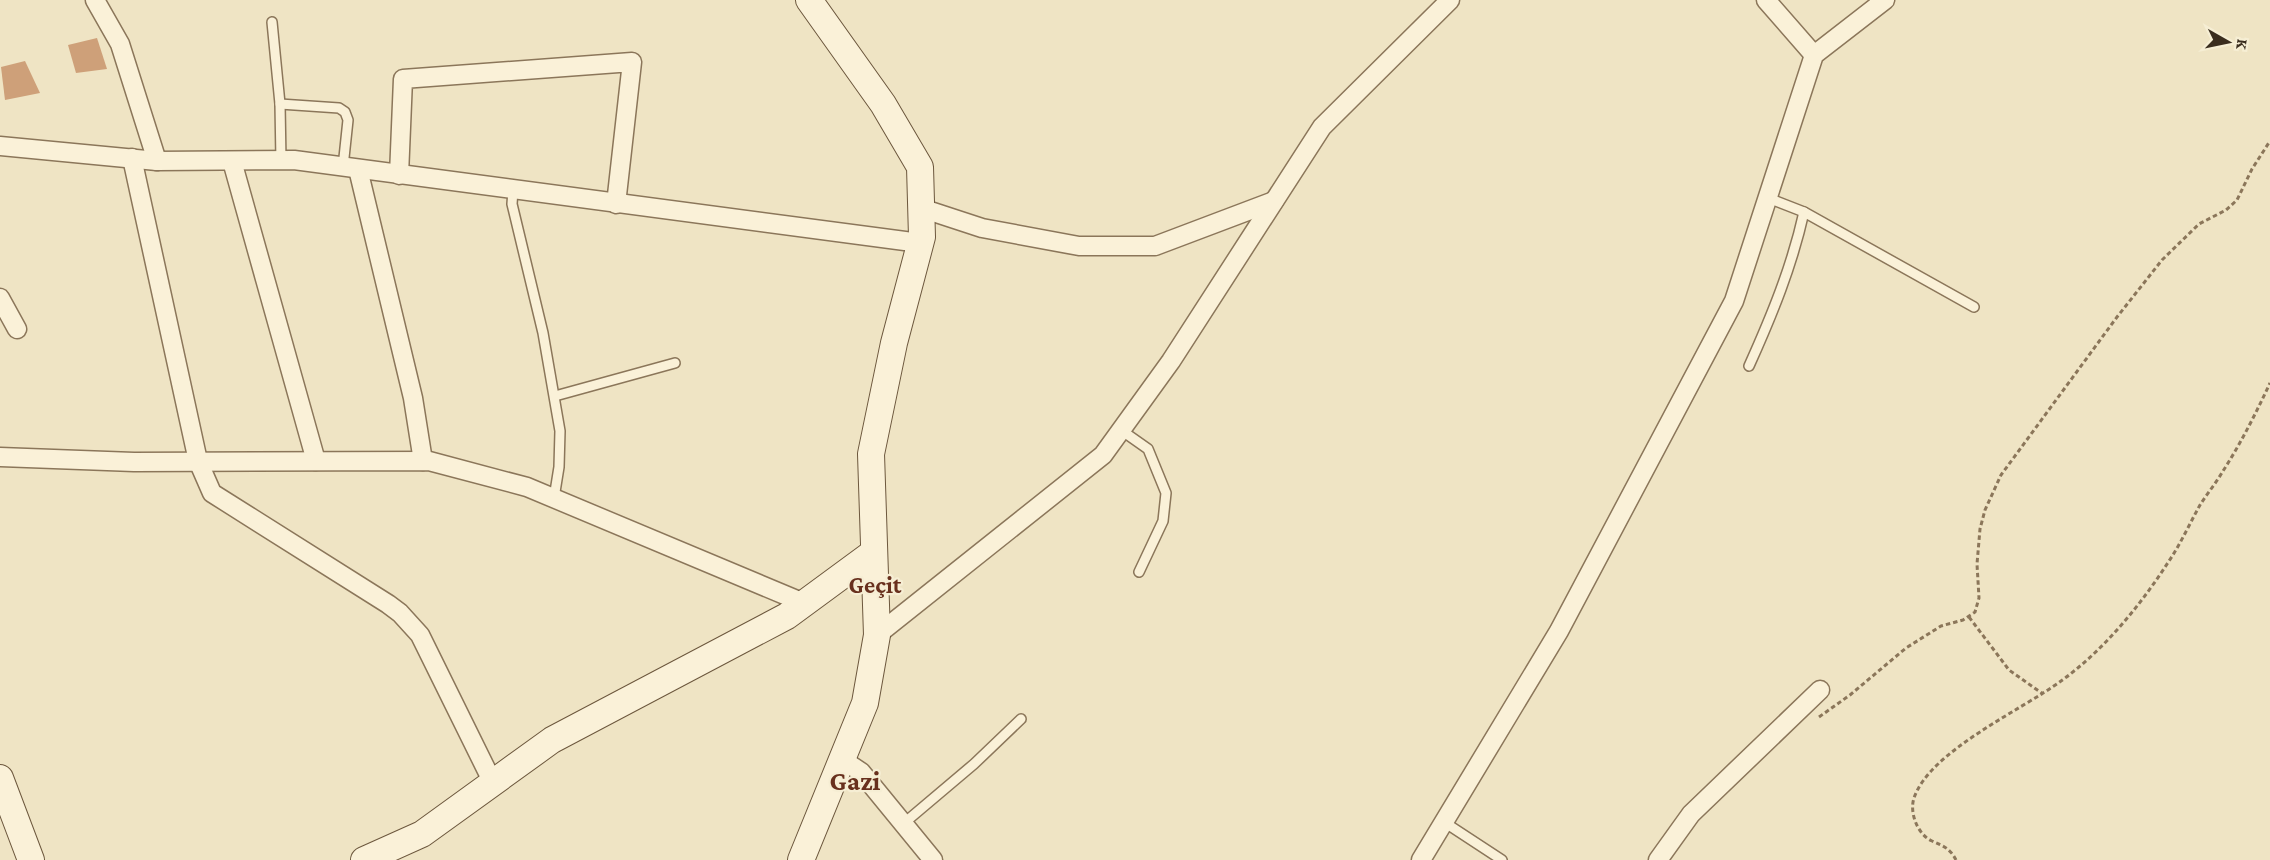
<svg xmlns="http://www.w3.org/2000/svg" width="2270" height="860" viewBox="0 0 2270 860" font-family="'Crimson Pro',serif">
	<rect width="100%" height="100%" fill="#efe4c4"/>
	<g fill="#cea079">
		<polygon points="97,38 107,69 76,73 68,45"/>
		<polygon points="25,61 40,93 5,100 1,67"/>
	</g>
	<g fill="none" stroke-linecap="round" stroke-linejoin="round">
		<g stroke="#8b765a" stroke-width="12">
			<g id="lane">
				<polyline points="272,22 280,104 281,161"/>
				<polyline points="280,104 339,108 345,112 348,120 343,167"/>
				<polyline points="513,190 512,204 543,333 560,431 559,467 554,498"/>
				<polyline points="1768,198 1804,212 1974,307"/>
				<path d="M1749,366C1772,315 1792,266 1804,212"/>
				<polyline points="555,396 675,363"/>
				<polyline points="1121,430 1148,449 1166,493 1163,521 1139,572"/>
				<polyline points="1444,822 1502,860"/>
				<polyline points="903,824 974,764 1021,719"/>
			</g>
		</g>
		<g stroke="#8b765a" stroke-width="21">
			<g id="street">
				<polyline points="95,0 120,44 157,161"/>
				<polyline points="1766,0 1814,55"/>
				<polyline points="0,146 157,161 294,160 920,243"/>
				<polyline points="132,158 198,461 212,493 388,604 400,613 420,635 493,783"/>
				<polyline points="232,161 316,461"/>
				<polyline points="358,169 413,398 423,461"/>
				<polyline points="399,175 403,79 632,62 616,204"/>
				<polyline points="921,208 982,228 1079,246 1155,246 1274,201"/>
				<polyline points="0,298 17,329"/>
				<polyline points="0,457 134,462 429,461 527,487 804,603"/>
				<polyline points="877,635 1103,455 1171,361 1322,127 1450,0"/>
				<polyline points="843,760 861,772 933,860"/>
				<polyline points="1421,860 1559,631 1734,301 1814,55 1885,0"/>
				<polyline points="1658,860 1691,814 1820,690"/>
			</g>
		</g>
		<g stroke="#6c573d" stroke-width="28">
			<g id="secondary">
				<polyline points="0,778 31,860"/>
				<polyline points="364,860 422,834 552,740 787,616 874,552"/>
				<polyline points="801,860 865,703 877,635 871,454 894,343 922,237 920,167 883,104 809,0"/>
			</g>
		</g>
		<g stroke="#8b765a" stroke-width="3" stroke-dasharray="4.5 3" stroke-linecap="butt">
			<polyline points="1969,617 2009,670 2043,694"/>
			<polyline points="1819,717 1850,695 1906,648 1941,626 1963,620 1975,612 1979,598 1977,564 1980,529 1985,510 2001,475 2117,317 2162,260 2199,224 2226,210 2237,200 2252,169 2270,141"/>
			<path d="M1956,860C1950,848 1943,846 1932,841C1918,835 1909,813 1914,798C1930,751 2020,711 2061,681C2104,650 2140,606 2169,561C2181,543 2190,523 2200,505C2207,494 2216,483 2223,471C2241,443 2256,413 2270,383"/>
		</g>
		<use href="#lane" stroke="#faf1d8" stroke-width="9"/>
		<use href="#street" stroke="#faf1d8" stroke-width="18"/>
		<use href="#secondary" stroke="#faf1d8" stroke-width="26"/>
	</g>
	<g text-anchor="middle" stroke-width="4.5" stroke-linejoin="round" paint-order="stroke">
		<g font-size="24" font-weight="bold" fill="#68301d" stroke="#f6eed4">
			<text x="875" y="593">Geçit</text>
		</g>
		<g font-size="27" font-weight="bold" fill="#68301d" stroke="#f6eed4">
			<text x="855" y="790">Gazi</text>
		</g>
	</g>
	<g transform="translate(2228 42) rotate(99)" stroke="#f6eed4" stroke-width="4.5" paint-order="stroke">
	<path d="M0-4.5L10 22L0 15L-10 22Z" fill="#3a2d1e"/>
	<text y="-9" font-size="16" font-weight="bold" text-anchor="middle" fill="#3a2d1e">K</text>
	</g>
</svg>
